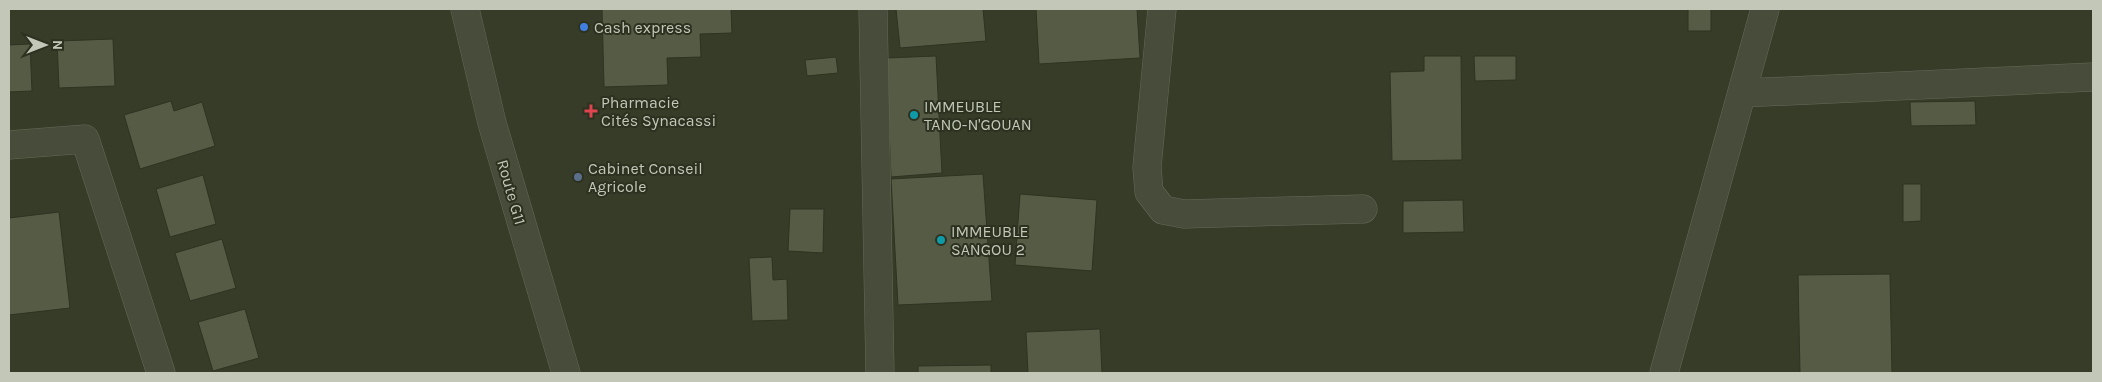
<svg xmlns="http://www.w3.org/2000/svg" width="2102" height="382" viewBox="0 0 2102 382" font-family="Karla,sans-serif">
	<rect width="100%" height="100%" fill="#363c27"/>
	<g fill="#555b44" stroke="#2e3322">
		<polygon points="602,9 731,9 732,33 700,34 701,57 667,58 668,85 604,87"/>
		<polygon points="896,9 983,9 986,41 900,48"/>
		<polygon points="1036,9 1137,9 1140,58 1039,64"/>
		<rect x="1688" y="9" width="23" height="22"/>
		<polygon points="113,39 115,86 59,88 57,41"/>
		<polygon points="30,44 32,91 9,92 9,45"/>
		<polygon points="936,56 942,173 891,177 886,58"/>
		<polygon points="1424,56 1461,56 1462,160 1392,161 1390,72 1424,71"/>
		<polygon points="1474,56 1516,56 1516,80 1475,81"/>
		<polygon points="836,57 838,73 807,76 805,60"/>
		<polygon points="171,101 174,111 202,102 215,146 140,169 124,115"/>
		<polygon points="1975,101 1976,125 1911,126 1910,102"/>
		<polygon points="983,174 992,301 898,305 891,179"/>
		<polygon points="203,175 216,224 170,237 156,189"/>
		<polygon points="1903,184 1921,184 1921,221 1903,222"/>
		<polygon points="1020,194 1097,200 1092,271 1015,265"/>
		<polygon points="1463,200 1464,232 1403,233 1403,201"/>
		<polygon points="790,209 824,209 823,253 788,251"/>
		<polygon points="59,212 70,308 9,315 9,218"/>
		<polygon points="222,239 236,288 190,301 175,253"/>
		<polygon points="772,257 773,280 787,279 788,320 752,321 749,258"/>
		<polygon points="1890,274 1892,373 1800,373 1798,275"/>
		<polygon points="245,309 259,358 213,371 198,322"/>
		<polygon points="1100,329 1102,373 1028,373 1026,332"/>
		<polygon points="991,365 991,373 918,373 918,366"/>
	</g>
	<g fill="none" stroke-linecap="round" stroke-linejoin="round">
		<g stroke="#656a59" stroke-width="29">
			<g id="minor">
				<polyline points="873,9 880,373"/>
				<polyline points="1162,9 1147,167 1149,192 1163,210 1184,214 1363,209"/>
				<polyline points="1743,93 2093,77"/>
				<polyline points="9,145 85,139 161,373"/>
				<polyline points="1664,373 1765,9"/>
			</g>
		</g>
		<g stroke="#656a59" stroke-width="29">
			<polyline id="tertiary" points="465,9 492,123 566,373"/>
		</g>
		<use href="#minor" stroke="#474c3b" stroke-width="28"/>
		<use href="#tertiary" stroke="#474c3b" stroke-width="28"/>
	</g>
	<circle fill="#3f7fe0" stroke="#2c3120" stroke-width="2" cx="584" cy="27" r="5"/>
	<path fill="#e0444e" stroke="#2c3120" stroke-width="2" d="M588.5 103.5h5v5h5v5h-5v5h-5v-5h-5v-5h5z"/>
	<g fill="#0f9aa8" stroke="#2c3120" stroke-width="2">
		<circle cx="914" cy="115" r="5"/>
		<circle cx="941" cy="240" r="5"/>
	</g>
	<circle fill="#5c6f8a" stroke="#2c3120" stroke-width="2" cx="578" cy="177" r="5"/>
	<g text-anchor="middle" stroke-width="4" stroke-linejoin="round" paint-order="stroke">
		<g font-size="16" fill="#c2c7b7" stroke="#2c3120" text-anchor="start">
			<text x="594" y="33">Cash express</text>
			<text x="601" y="108">Pharmacie<tspan x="601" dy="18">Cités Synacassi</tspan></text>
			<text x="924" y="112">IMMEUBLE<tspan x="924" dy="18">TANO-N'GOUAN</tspan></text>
			<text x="588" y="174">Cabinet Conseil<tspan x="588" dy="18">Agricole</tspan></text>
			<text x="951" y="237">IMMEUBLE<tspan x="951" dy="18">SANGOU 2</tspan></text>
		</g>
		<g font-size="16" fill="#c2c7b7" stroke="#2c3120">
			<text transform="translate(512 192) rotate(74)" y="6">Route G11</text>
		</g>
	</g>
	<rect width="2102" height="382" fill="none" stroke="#c2c7b7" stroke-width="20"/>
	<g transform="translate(45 45) rotate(90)" stroke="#2c3120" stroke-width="4" paint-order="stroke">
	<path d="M0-4L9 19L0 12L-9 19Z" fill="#c2c7b7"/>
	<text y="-8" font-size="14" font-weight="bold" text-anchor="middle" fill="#c2c7b7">N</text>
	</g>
</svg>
